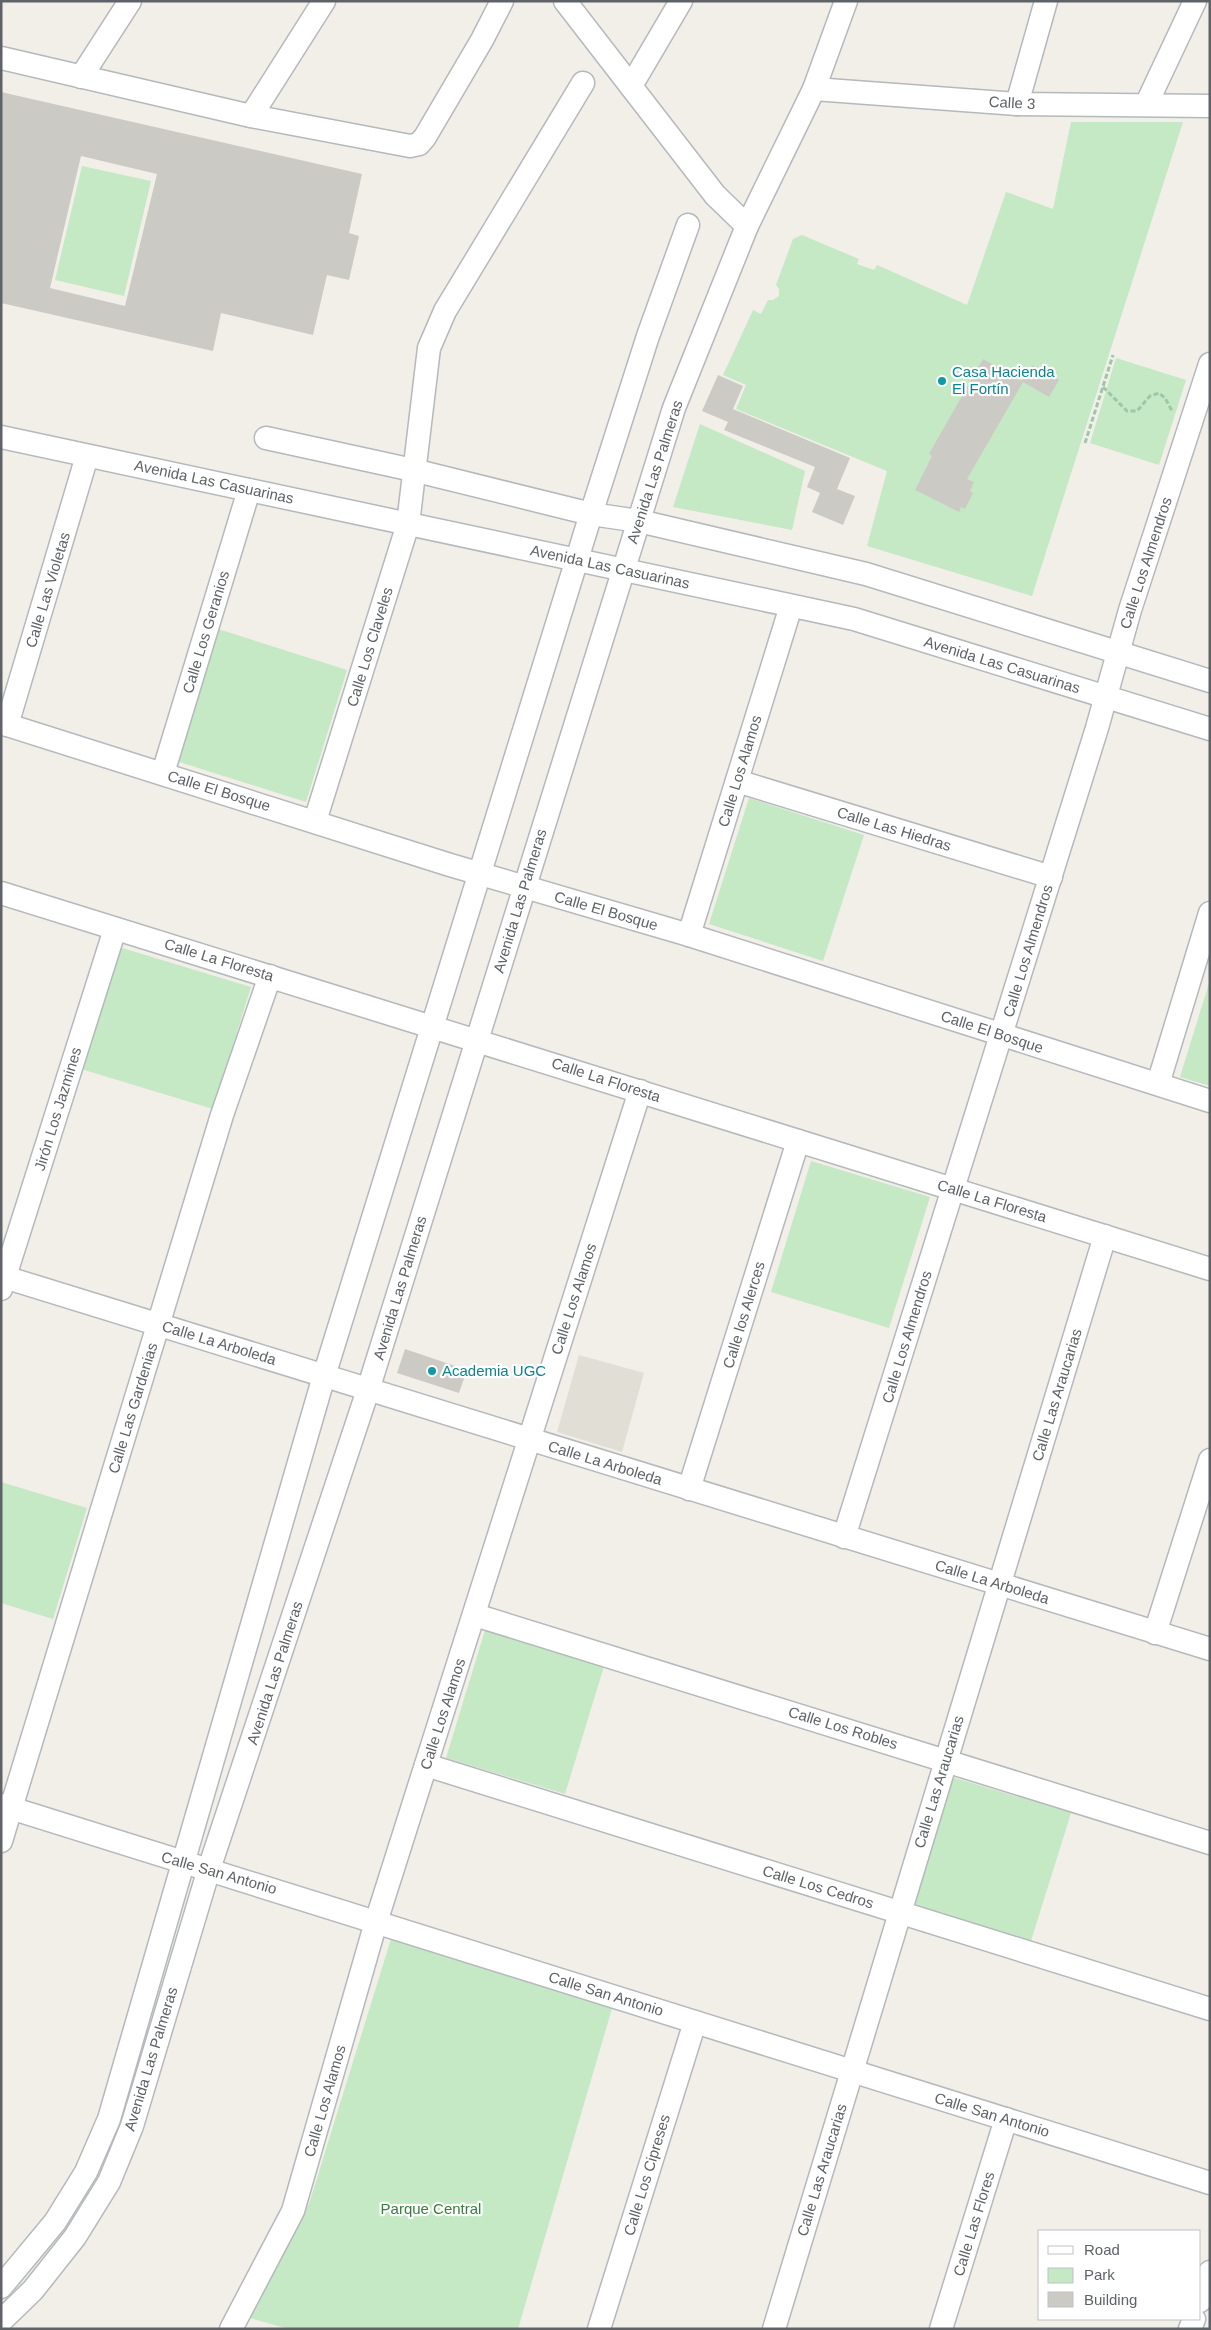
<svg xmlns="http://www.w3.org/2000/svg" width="1211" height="2330" viewBox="0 0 1211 2330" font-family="Arial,sans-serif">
	<rect width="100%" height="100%" fill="#f1efe8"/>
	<polygon fill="#e1ded6" points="579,1355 644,1373 622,1452 557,1432"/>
	<g fill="#c5e8c5">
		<polygon points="1071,122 1183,122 1032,596 867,546 887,471 736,409 746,385 723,375 753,310 761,314 768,300 773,300 779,296 779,289 776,285 793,239 802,235 859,259 857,264 874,270 877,265 967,305 1006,192 1053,209"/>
		<polygon points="82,166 151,181 124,296 55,280"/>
		<polygon points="1116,358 1186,380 1159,465 1090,443"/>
		<polygon points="700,424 805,471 792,530 673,507"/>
		<polygon points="218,629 347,670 306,802 176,761"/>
		<polygon points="749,798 864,835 823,961 709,924"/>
		<polygon points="119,947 251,987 213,1109 81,1069"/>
		<polygon points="1210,980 1210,1086 1180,1077"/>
		<polygon points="811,1161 930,1197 889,1328 771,1292"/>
		<polygon points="1,1482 87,1508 53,1619 1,1603"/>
		<polygon points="486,1627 605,1663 565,1794 446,1758"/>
		<polygon points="952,1777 1071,1813 1030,1944 911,1908"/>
		<polygon points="391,1939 613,2005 518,2329 289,2329 250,2318 309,2204"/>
	</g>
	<g fill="#cccac5" fill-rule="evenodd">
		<path d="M1,92L362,174L349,233L359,236L349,280L327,275L313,335L221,313L213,351L1,303ZM81,156L157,174L125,306L50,288Z"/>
		<polygon points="983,359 1022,381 1032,365 1059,380 1049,397 1023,382 967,479 974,482 970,491 973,493 965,509 961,507 959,512 915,490 932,456 929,454"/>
		<polygon points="718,375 743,386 733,409 850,458 837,489 855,496 843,525 812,512 820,493 807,487 815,467 724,430 728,422 702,411"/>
		<polygon points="405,1349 467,1370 459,1393 397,1373"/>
	</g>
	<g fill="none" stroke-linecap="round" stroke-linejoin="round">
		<g stroke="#b5b8bc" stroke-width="25">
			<g id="minor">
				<polyline points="565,1 715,195 747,226 814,89 846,1"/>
				<polyline points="1,58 251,116 410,146 419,144 425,137 482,40 502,1"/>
				<polyline points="81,77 130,1"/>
				<polyline points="631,86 681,1"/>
				<polyline points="814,89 1017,104 1210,106"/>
				<polyline points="1017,104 1046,1"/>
				<polyline points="1146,105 1195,1"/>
				<polyline points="251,116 324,1"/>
				<polyline points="1,437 854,619 1210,729"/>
				<polyline points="266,438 413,470 591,514 639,521 866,574 1210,681"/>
				<polyline points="1,723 450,865 689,935 1210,1101"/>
				<polyline points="7,725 87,456"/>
				<polyline points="163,773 249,490"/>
				<polyline points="737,781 1051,877"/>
				<polyline points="315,821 408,524 429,348 445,311 583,83"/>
				<polyline points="1,893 1210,1269"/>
				<polyline points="689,935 791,606"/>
				<polyline points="1158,1084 1210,913"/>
				<polyline points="1,1276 1210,1649"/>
				<polyline points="1,1289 115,929"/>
				<polyline points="689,1489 798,1141"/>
				<polyline points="844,1537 1097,728 1130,610 1210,364"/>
				<polyline points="475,1615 1210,1843"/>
				<polyline points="1155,1633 1210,1460"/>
				<polyline points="426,1765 1210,2009"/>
				<polyline points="1,1805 1210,2183"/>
				<polyline points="1,1841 222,1115 270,976"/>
				<polyline points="1,2287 55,2222 86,2172 109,2119 324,1376 591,514 648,336 688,225"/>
				<polyline points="1200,2301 1210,2272"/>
				<polyline points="1,2321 33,2290 75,2237 109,2182 132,2126 209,1869 368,1390 674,408 747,226"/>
				<polyline points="231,2329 293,2211 376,1922 640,1091"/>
				<polyline points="599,2329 695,2022"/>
				<polyline points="774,2329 1105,1236"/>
				<polyline points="941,2329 1006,2119"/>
				<polyline points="1190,2329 1194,2319"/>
			</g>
		</g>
		<g stroke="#9cc7a9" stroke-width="3" stroke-dasharray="5 2.5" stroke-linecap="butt">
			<polyline points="1103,387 1127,411 1137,411 1150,396 1159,393 1165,398 1172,411"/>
			<polyline points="1085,443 1113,355"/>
		</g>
		<use href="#minor" stroke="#fff" stroke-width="22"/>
	</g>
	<g fill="#0f9aa8" stroke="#fff" stroke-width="2">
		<circle cx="942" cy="381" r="5"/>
		<circle cx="432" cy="1371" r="5"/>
	</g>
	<g text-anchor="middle" stroke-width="4.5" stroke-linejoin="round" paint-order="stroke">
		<g font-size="15" fill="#5f6368" stroke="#fff">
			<text transform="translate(1012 103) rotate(3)" y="5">Calle 3</text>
			<text transform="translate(655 472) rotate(-72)" y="5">Avenida Las Palmeras</text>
			<text transform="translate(214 482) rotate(12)" y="5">Avenida Las Casuarinas</text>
			<text transform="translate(1146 563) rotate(-72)" y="5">Calle Los Almendros</text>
			<text transform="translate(610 567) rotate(12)" y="5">Avenida Las Casuarinas</text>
			<text transform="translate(48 590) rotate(-73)" y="5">Calle Las Violetas</text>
			<text transform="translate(206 632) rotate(-73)" y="5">Calle Los Geranios</text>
			<text transform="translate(370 647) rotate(-73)" y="5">Calle Los Claveles</text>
			<text transform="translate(1002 665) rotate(17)" y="5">Avenida Las Casuarinas</text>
			<text transform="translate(740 771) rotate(-73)" y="5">Calle Los Alamos</text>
			<text transform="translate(219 791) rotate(17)" y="5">Calle El Bosque</text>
			<text transform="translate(894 829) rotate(17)" y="5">Calle Las Hiedras</text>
			<text transform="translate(520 901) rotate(-73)" y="5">Avenida Las Palmeras</text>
			<text transform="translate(606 911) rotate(16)" y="5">Calle El Bosque</text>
			<text transform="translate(1028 951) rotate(-73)" y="5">Calle Los Almendros</text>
			<text transform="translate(219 960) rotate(17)" y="5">Calle La Floresta</text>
			<text transform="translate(992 1032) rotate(18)" y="5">Calle El Bosque</text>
			<text transform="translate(606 1080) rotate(18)" y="5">Calle La Floresta</text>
			<text transform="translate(58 1109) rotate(-73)" y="5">Jirón Los Jazmines</text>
			<text transform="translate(992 1201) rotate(17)" y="5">Calle La Floresta</text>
			<text transform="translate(400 1288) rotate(-73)" y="5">Avenida Las Palmeras</text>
			<text transform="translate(574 1299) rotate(-72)" y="5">Calle Los Alamos</text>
			<text transform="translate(744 1315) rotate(-73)" y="5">Calle los Alerces</text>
			<text transform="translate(907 1337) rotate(-73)" y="5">Calle Los Almendros</text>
			<text transform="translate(219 1343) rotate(17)" y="5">Calle La Arboleda</text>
			<text transform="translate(1057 1395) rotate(-73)" y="5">Calle Las Araucarias</text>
			<text transform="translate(133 1408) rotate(-73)" y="5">Calle Las Gardenias</text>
			<text transform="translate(605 1463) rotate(17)" y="5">Calle La Arboleda</text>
			<text transform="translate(992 1582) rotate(17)" y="5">Calle La Arboleda</text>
			<text transform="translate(275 1673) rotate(-72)" y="5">Avenida Las Palmeras</text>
			<text transform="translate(443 1714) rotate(-72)" y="5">Calle Los Alamos</text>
			<text transform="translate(843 1728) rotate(17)" y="5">Calle Los Robles</text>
			<text transform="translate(939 1782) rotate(-73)" y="5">Calle Las Araucarias</text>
			<text transform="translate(219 1873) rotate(16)" y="5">Calle San Antonio</text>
			<text transform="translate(818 1887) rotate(17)" y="5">Calle Los Cedros</text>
			<text transform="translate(606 1994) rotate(17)" y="5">Calle San Antonio</text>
			<text transform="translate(151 2059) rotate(-73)" y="5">Avenida Las Palmeras</text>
			<text transform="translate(325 2101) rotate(-74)" y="5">Calle Los Alamos</text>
			<text transform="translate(992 2115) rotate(17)" y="5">Calle San Antonio</text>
			<text transform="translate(822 2170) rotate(-73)" y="5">Calle Las Araucarias</text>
			<text transform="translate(647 2175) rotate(-73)" y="5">Calle Los Cipreses</text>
			<text transform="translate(974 2224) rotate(-73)" y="5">Calle Las Flores</text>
		</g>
		<g font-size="15" fill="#0d838f" stroke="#fff" text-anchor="start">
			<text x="952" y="377">Casa Hacienda<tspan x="952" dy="17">El Fortín</tspan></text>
			<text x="442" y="1376">Academia UGC</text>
		</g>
		<g font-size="15" fill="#348238" stroke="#fff">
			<text x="431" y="2214">Parque Central</text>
		</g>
	</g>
	<rect width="1211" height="2330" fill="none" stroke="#5f6368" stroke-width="5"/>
	<rect x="1038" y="2230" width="162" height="90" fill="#ffffff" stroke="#bfc1c3"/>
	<rect x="1048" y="2246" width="25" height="8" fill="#ffffff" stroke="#bfc1c3"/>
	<text x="1084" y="2255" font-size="15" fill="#5f6368">Road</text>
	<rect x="1048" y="2268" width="25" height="15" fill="#c5e8c5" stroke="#bfc1c3"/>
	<text x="1084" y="2280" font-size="15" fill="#5f6368">Park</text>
	<rect x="1048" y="2292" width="25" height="15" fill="#cccac5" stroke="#bfc1c3"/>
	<text x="1084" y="2305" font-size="15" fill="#5f6368">Building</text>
</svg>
